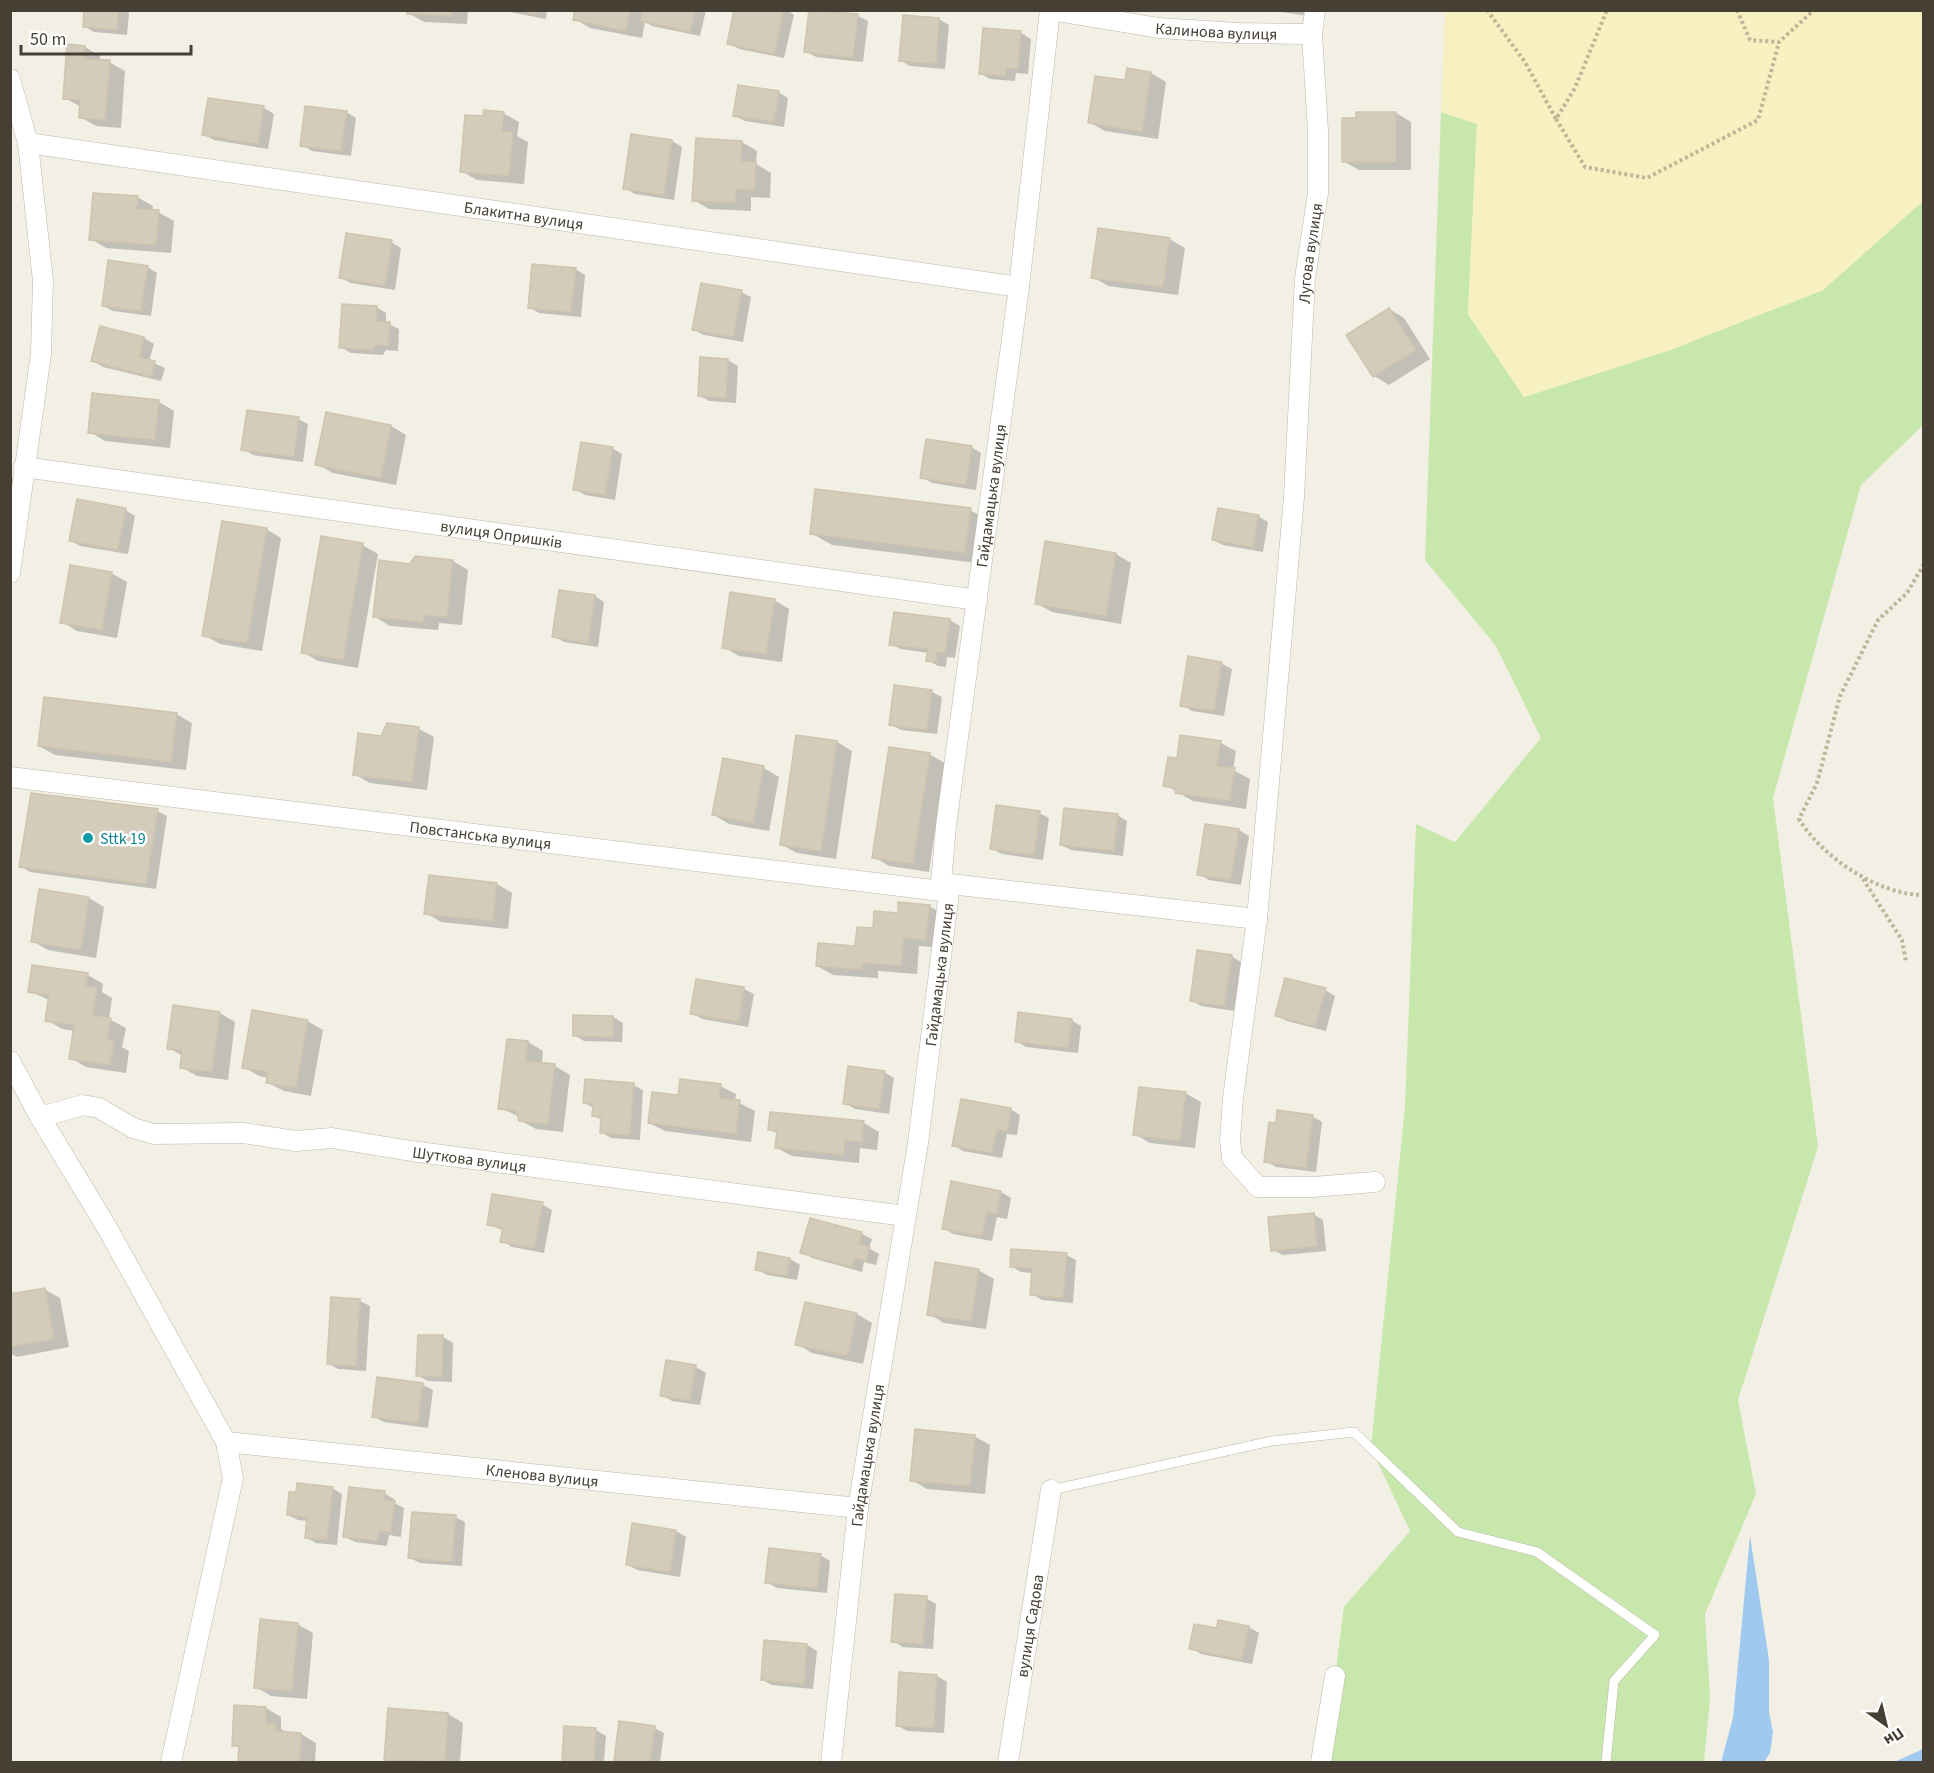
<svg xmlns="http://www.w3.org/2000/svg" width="1934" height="1773" viewBox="0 0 1934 1773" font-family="'Source Sans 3',sans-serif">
	<rect width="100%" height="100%" fill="#f2efe5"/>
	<polygon fill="#c8e7ad" points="1441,112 1477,124 1468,314 1524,397 1670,350 1823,290 1923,201 1923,425 1861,485 1773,798 1818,1147 1738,1400 1756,1494 1705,1614 1710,1698 1704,1762 1321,1762 1335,1676 1344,1607 1410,1531 1371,1448 1405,1107 1416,824 1455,842 1541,738 1496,646 1425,560"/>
	<polygon fill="#f7f0c0" points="1445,11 1923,11 1923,201 1823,290 1670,350 1524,397 1468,314 1477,124 1441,112"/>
	<g fill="#a0c9f0">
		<polygon points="1750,1536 1769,1660 1769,1712 1773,1732 1770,1753 1764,1762 1721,1762 1733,1718"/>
		<polygon points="1923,1748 1923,1762 1894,1762 1921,1750"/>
	</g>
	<g fill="#0003">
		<polygon points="85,10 124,10 129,13 127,35 94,32 84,26"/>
		<polygon points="408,10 468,10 467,24 424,22 408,13"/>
		<polygon points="499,10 547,10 546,19"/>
		<polygon points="577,10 706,10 700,36 652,26 645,22 642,38 590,28 575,19"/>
		<polygon points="736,10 787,10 794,15 784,58 739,49 729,43"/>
		<polygon points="811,10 858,16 868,21 863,62 816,57 806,51"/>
		<polygon points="1267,10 1309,10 1309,16"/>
		<polygon points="939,19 949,25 945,69 910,66 900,60"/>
		<polygon points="984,30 1021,33 1031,39 1028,74 1016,73 1015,81 990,79 980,73"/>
		<polygon points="85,47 100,56 100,61 109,62 125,71 121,128 96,126 80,117 81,107 65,98"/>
		<polygon points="1151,73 1166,82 1158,139 1105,131 1089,122 1126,82"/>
		<polygon points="778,92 788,98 784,127 745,121 735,116"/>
		<polygon points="210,99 264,108 274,114 268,149 214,140 204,135"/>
		<polygon points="346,112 356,118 351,156 312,151 302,145"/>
		<polygon points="503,113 519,122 517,136 528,142 524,184 477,180 461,171 484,118"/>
		<polygon points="1396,113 1411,122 1411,170 1359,170 1343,161"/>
		<polygon points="672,141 682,147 674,200 635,194 625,188"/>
		<polygon points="742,142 757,151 756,164 771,173 770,198 751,197 751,211 709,209 694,200"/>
		<polygon points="137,197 153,206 152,211 158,212 174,221 171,253 106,248 91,239"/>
		<polygon points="1169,239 1185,248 1178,295 1108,286 1093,277"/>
		<polygon points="391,242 401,248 395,290 351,283 341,278"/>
		<polygon points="147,267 157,273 151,316 113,311 103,306"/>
		<polygon points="575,269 585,275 581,317 539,313 529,307"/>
		<polygon points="741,292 751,297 743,342 704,335 694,330"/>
		<polygon points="376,307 386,313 386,323 399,329 398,351 386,350 383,355 351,353 341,347"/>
		<polygon points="1389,309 1404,318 1430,359 1389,385 1374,376"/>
		<polygon points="101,328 144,338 154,344 149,361 165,368 161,381 103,367 93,361"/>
		<polygon points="728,360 738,366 736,403 709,401 699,395"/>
		<polygon points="159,402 174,411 170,448 105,441 90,432"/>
		<polygon points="327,414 391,426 406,435 396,485 333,473 317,464"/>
		<polygon points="298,419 308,424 303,462 253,455 243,449"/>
		<polygon points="971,447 981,453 976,490 932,483 922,477"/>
		<polygon points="612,448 622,454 615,500 585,495 575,489"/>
		<polygon points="10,477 14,479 10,494"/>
		<polygon points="125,510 135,516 128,554 80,546 70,540"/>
		<polygon points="970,510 991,522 985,564 832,545 811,533"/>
		<polygon points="1258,516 1268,522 1263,552 1223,545 1213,540"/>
		<polygon points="266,529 281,538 262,651 220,644 204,635"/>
		<polygon points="1046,543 1116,554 1131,563 1121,624 1052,612 1036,603"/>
		<polygon points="362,545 378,554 358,668 318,661 303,652"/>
		<polygon points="453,561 468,570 462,625 439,623 438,630 390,626 375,617 411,565"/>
		<polygon points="111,573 127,582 117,638 77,631 62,622"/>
		<polygon points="595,596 604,602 598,647 564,642 554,636"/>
		<polygon points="774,600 789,609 782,662 739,656 724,647"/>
		<polygon points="950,620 960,626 955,658 947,657 946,667 938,666 928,660 929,653 901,649 891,644"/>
		<polygon points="1222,664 1232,669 1224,716 1192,711 1182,705"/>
		<polygon points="896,687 932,692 942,697 937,734 901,730 891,724"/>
		<polygon points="176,714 192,723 186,770 55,755 39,746"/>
		<polygon points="419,729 434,737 427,790 370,783 354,774 382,737"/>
		<polygon points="837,742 852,751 836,859 797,853 782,845"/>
		<polygon points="1221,743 1236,751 1233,770 1250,779 1246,809 1193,801 1165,785 1178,760"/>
		<polygon points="929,754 945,763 929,872 889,866 874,857"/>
		<polygon points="724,760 764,768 779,777 769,831 729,824 714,815"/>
		<polygon points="157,811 167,816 156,889 30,872 20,866"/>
		<polygon points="1039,813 1049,818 1043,860 1002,854 992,849"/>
		<polygon points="1117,815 1127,821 1123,856 1071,850 1061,845"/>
		<polygon points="1239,830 1249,836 1241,885 1209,880 1199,874"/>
		<polygon points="497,884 512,893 508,929 441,922 426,913"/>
		<polygon points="89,898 104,907 96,958 48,950 32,941"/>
		<polygon points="929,906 945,915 942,948 919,946 917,974 878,971 878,978 833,975 817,966 856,948 874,930 899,915"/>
		<polygon points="1231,956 1241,962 1234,1011 1201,1006 1191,1000"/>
		<polygon points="34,967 88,975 103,984 102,992 112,998 109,1019 126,1028 122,1047 129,1051 126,1073 86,1067 71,1058 75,1031 62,1029 47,1020 49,1000 29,991"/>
		<polygon points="697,981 744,989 754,994 748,1027 702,1019 692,1013"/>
		<polygon points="1325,990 1335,996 1326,1031 1287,1021 1277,1015"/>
		<polygon points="220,1013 235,1022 228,1080 197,1076 181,1067 183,1056 169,1048"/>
		<polygon points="613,1017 623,1023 622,1042 584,1041 574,1035"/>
		<polygon points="1071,1020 1081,1026 1078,1053 1026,1047 1016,1041"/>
		<polygon points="307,1021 323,1030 311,1096 284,1091 268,1083 269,1078 259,1076 244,1067"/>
		<polygon points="528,1042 543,1051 542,1064 555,1066 570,1075 563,1132 536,1129 520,1120 520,1117 500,1108"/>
		<polygon points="884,1072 894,1078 889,1114 855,1109 845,1103"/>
		<polygon points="633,1085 643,1090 640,1140 611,1138 601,1132 602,1120 594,1116 594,1108 584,1103"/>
		<polygon points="720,1086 736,1094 735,1101 755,1111 751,1142 665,1131 649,1123 679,1096"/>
		<polygon points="1185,1093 1201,1102 1195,1148 1150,1143 1135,1134"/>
		<polygon points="1010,1109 1020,1115 1017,1135 1007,1134 1002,1158 963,1151 953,1145"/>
		<polygon points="1312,1116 1322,1122 1316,1172 1276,1167 1266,1161 1278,1125"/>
		<polygon points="864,1123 879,1132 877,1150 860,1148 859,1163 792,1156 777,1148 778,1134 770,1129"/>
		<polygon points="952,1183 1001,1192 1011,1198 1007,1219 997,1217 992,1241 953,1234 944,1228"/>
		<polygon points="542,1204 552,1210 544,1253 512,1247 502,1241 504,1231 488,1224"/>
		<polygon points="1313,1214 1323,1220 1326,1251 1283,1255 1273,1250"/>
		<polygon points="811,1220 862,1234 872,1239 869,1248 879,1254 876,1265 864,1262 862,1272 812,1258 802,1252"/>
		<polygon points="1066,1255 1076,1260 1073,1303 1042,1300 1032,1294 1033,1273 1021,1272 1011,1266"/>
		<polygon points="790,1259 800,1265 797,1280 767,1275 757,1269"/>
		<polygon points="978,1270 994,1279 986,1329 944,1323 929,1314"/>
		<polygon points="44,1289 60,1298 69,1347 17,1357 10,1353 10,1295"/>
		<polygon points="360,1301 370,1306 366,1371 338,1369 328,1363"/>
		<polygon points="806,1303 857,1314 872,1323 863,1364 812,1353 797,1344"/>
		<polygon points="443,1337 453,1343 452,1382 428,1381 418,1376"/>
		<polygon points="667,1362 696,1367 706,1373 700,1405 672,1401 662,1395"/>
		<polygon points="423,1385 433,1390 428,1428 384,1422 374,1417"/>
		<polygon points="974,1436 990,1445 985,1494 927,1489 912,1480"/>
		<polygon points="332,1488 342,1494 337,1545 316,1543 306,1537 308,1521 298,1520 288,1515"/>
		<polygon points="384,1493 394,1499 394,1503 404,1508 401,1537 389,1535 387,1546 355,1542 345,1537"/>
		<polygon points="455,1517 465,1522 462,1566 420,1563 410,1558"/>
		<polygon points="676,1531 686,1537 680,1577 637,1570 627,1564"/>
		<polygon points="820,1555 830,1561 827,1593 777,1588 767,1582"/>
		<polygon points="926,1598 936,1604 933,1649 903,1647 893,1641"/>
		<polygon points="297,1624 313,1633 307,1699 271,1696 256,1687"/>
		<polygon points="1249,1627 1259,1633 1252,1664 1201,1654 1191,1648 1218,1630"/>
		<polygon points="807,1645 817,1651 813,1689 772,1685 762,1680"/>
		<polygon points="937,1676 947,1682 944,1733 907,1731 897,1725"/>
		<polygon points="266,1708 281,1717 281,1729 289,1734 301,1734 316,1743 315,1762 240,1762 240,1748 234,1745"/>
		<polygon points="390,1710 448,1714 463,1723 460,1762 392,1762 386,1759"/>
		<polygon points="565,1728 596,1730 606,1736 604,1762 563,1762"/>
		<polygon points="654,1728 664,1733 660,1762 619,1762 615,1760"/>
	</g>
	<g fill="#d4ccba" stroke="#cfc4ad" stroke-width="1.5">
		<polygon points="84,10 119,10 117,30 83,27"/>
		<polygon points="407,10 452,10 452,16 407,14"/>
		<polygon points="515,10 536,10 536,14"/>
		<polygon points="575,10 630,10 626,31 573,20"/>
		<polygon points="643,10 695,10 690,32 640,21"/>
		<polygon points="734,10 784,10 774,54 727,44"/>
		<polygon points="809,10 858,14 853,58 804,52"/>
		<polygon points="903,15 939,18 936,64 899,61"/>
		<polygon points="983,28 1021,31 1018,69 1006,68 1005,76 979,74"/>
		<polygon points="67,44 85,46 84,59 110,60 105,120 79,118 80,100 63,99"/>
		<polygon points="1127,68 1151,72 1142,132 1088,123 1095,76 1125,80"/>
		<polygon points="738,85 779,91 774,122 733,116"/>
		<polygon points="208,98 264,106 258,144 202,135"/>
		<polygon points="305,106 347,111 341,151 300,146"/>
		<polygon points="484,110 504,112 502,131 513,132 509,176 460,172 465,115 483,116"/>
		<polygon points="1356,112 1396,112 1396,162 1342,162 1342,118 1356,118"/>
		<polygon points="631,134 672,140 664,195 623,189"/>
		<polygon points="696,138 742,141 741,161 756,162 755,190 736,189 735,203 692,201"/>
		<polygon points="93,193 138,196 137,209 159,210 156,245 89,240"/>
		<polygon points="1098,228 1170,238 1163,287 1091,278"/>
		<polygon points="346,233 392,240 385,286 339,278"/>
		<polygon points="108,260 148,266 141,311 102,306"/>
		<polygon points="532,264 576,268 571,312 528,308"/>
		<polygon points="701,283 742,290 733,337 692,330"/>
		<polygon points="342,304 377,306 376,321 390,322 388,346 376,345 372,350 339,348"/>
		<polygon points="1389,308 1416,350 1373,377 1346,335"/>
		<polygon points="100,326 144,337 139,357 155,361 151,377 91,361"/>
		<polygon points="700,357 728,359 726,398 698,396"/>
		<polygon points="92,393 159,400 155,440 88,433"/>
		<polygon points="247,410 299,417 294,457 241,450"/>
		<polygon points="326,412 391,425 381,478 315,465"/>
		<polygon points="926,439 972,446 966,485 920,478"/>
		<polygon points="581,442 613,447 605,495 573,490"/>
		<polygon points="815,489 971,508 965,553 810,534"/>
		<polygon points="77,499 126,508 118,550 69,541"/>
		<polygon points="1218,508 1259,515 1253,547 1212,540"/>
		<polygon points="222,521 267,528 247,643 202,636"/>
		<polygon points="321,536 363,543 343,660 301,653"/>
		<polygon points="1045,541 1116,553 1106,616 1035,604"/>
		<polygon points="415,556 453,560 447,617 424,615 423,622 373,617 379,560 410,564"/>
		<polygon points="70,565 112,572 102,630 60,623"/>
		<polygon points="559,590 595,595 588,643 552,637"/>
		<polygon points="730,592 775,599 766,654 722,648"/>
		<polygon points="894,612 950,619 945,653 937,652 936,662 926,661 928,649 889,645"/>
		<polygon points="1188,656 1222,662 1214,711 1180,706"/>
		<polygon points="894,685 932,690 927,730 889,725"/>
		<polygon points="44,697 177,713 171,762 38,746"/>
		<polygon points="387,723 419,727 412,782 353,775 358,733 381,736"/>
		<polygon points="796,735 837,741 821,851 780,845"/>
		<polygon points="1180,735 1221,741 1217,766 1235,768 1230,801 1175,793 1176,788 1163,786 1168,757 1177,758"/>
		<polygon points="889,747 930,753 913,864 872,858"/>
		<polygon points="723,758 764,766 753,823 712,815"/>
		<polygon points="31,793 158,809 146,884 19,867"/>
		<polygon points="996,805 1040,811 1034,855 990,849"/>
		<polygon points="1064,808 1118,814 1114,851 1060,845"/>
		<polygon points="1205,824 1239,829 1231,880 1197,875"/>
		<polygon points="429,875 497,883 493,921 424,914"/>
		<polygon points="39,889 89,897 81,950 31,942"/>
		<polygon points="898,902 930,905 926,940 904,938 901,966 863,963 862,970 816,966 818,943 855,946 857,927 873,928 874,911 898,913"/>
		<polygon points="1197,950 1232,955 1224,1006 1190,1001"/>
		<polygon points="32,965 88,973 86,986 97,988 93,1015 111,1018 107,1038 114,1041 110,1065 69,1059 74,1025 45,1021 49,995 28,992"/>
		<polygon points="1285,978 1326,988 1315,1026 1275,1016"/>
		<polygon points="696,979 744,987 739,1022 690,1014"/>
		<polygon points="173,1005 220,1012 212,1072 180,1068 182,1050 167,1049"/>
		<polygon points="252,1010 308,1020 296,1088 266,1083 268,1072 242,1068"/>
		<polygon points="1018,1012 1072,1019 1068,1048 1015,1042"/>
		<polygon points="573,1015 613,1016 613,1037 573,1036"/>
		<polygon points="507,1039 528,1041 526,1061 555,1064 548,1124 519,1121 516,1111 498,1109"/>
		<polygon points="848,1066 885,1071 879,1109 843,1104"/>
		<polygon points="585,1079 634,1083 630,1135 600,1133 601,1117 592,1116 593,1104 583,1103"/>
		<polygon points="680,1079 721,1084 719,1098 740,1100 736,1134 648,1123 652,1092 678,1095"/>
		<polygon points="1139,1087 1186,1092 1180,1141 1133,1135"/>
		<polygon points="961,1099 1011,1108 1007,1131 997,1129 992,1153 952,1146"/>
		<polygon points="1277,1110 1313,1115 1306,1168 1264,1162 1269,1122 1276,1123"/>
		<polygon points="770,1112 864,1121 862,1142 845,1140 844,1155 775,1148 777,1131 768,1130"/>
		<polygon points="951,1181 1001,1191 997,1214 987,1212 982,1236 942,1229"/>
		<polygon points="492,1194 543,1202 534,1248 500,1242 503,1228 487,1225"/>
		<polygon points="1314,1213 1317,1246 1271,1251 1268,1217"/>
		<polygon points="810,1218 862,1232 859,1244 870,1247 866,1261 854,1258 852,1267 800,1253"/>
		<polygon points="1011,1249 1067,1253 1063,1298 1030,1295 1032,1268 1010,1267"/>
		<polygon points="758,1252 790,1258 787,1276 755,1270"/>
		<polygon points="935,1262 979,1269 971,1321 927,1315"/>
		<polygon points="45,1288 54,1339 10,1347 10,1294"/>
		<polygon points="331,1297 360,1299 356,1366 327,1364"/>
		<polygon points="805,1302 857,1313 848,1356 795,1345"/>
		<polygon points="418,1335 443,1335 442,1377 416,1376"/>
		<polygon points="666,1360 696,1365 690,1401 660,1396"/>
		<polygon points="377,1377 423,1383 418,1423 372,1417"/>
		<polygon points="915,1429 975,1435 970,1486 910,1481"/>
		<polygon points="297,1483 333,1487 327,1540 305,1538 307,1517 287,1515 289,1492 296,1492"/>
		<polygon points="349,1487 385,1491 384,1500 395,1501 391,1532 379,1531 377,1541 343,1537"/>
		<polygon points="412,1512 456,1515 452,1562 408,1558"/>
		<polygon points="632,1523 676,1530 670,1572 626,1565"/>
		<polygon points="769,1548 821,1554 817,1588 765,1583"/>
		<polygon points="895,1594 927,1596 923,1644 891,1642"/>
		<polygon points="260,1619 298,1623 292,1691 254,1688"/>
		<polygon points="1218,1620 1249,1626 1242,1660 1189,1649 1194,1624 1217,1628"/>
		<polygon points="764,1640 807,1644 804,1684 761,1680"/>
		<polygon points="899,1672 937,1675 934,1728 896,1726"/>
		<polygon points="234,1705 266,1707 266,1724 276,1724 275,1731 301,1733 300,1762 238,1762 239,1746 232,1746"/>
		<polygon points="388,1708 448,1713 445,1762 384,1760"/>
		<polygon points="619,1721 655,1726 650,1762 614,1761"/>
		<polygon points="564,1726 596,1728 594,1762 562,1762"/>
	</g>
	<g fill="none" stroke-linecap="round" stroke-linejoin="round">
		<g stroke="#beb8a7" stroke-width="10">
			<polyline id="service" points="1051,1490 1272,1441 1354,1432 1458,1532 1537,1552 1655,1635 1614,1681 1606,1762"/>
		</g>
		<g stroke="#beb8a7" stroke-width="21">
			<g id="minor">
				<path id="s1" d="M1050,10L1159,28L1238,33L1312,34"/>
				<polyline points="10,79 28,143 43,281 41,354 10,573"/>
				<path id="s2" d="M28,143L1019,287"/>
				<path id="s3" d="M24,467L977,600"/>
				<path id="s4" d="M10,777L949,892"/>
				<path id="s5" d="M941,883L1257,919L1294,497L1305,278L1318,193V131L1312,34L1315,10"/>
				<polyline points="1257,919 1233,1098 1230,1140 1232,1158 1258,1187 1313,1187 1375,1182"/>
				<polyline points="10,1061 40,1117 106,1226 226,1442 233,1478 171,1762"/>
				<path id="s6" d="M40,1117L83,1105L99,1108L133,1128L154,1134L243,1133L296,1141L332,1138L411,1151L905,1216"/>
				<path id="s7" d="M226,1442L858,1508"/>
				<path id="s8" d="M831,1762L858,1508L918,1143L949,892L941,883L946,826L1019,287L1050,10"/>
				<path id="s9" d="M1008,1762L1051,1490"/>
				<polyline points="1321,1762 1335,1676"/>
			</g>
		</g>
		<g stroke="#bfb598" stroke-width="4" stroke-dasharray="3 3" stroke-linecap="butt">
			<polyline points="1487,10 1525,62 1556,119 1575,88 1607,10"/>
			<polyline points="1737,10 1750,40 1779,42 1814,10"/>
			<polyline points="1556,119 1585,167 1647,178 1758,120 1779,42"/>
			<path d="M1924,564L1907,593L1878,620L1840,696L1817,783L1799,819C1822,857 1878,895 1924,895"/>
			<polyline points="1863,879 1902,940 1906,962"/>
		</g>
		<use href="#service" stroke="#fff" stroke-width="9"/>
		<use href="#minor" stroke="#fff" stroke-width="20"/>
	</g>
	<circle fill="#0f9aa8" stroke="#fff" stroke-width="2" cx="88" cy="838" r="6"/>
	<g text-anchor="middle" stroke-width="5" stroke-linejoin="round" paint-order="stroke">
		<g font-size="16" fill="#453f34" stroke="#fff">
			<text dy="6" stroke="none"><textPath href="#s1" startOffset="168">Калинова вулиця</textPath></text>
			<text dy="6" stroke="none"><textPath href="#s2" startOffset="501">Блакитна вулиця</textPath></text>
			<text dy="6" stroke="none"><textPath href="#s5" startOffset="986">Лугова вулиця</textPath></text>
			<text dy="6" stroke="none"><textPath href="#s8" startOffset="1281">Гайдамацька вулиця</textPath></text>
			<text dy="6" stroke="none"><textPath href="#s3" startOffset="482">вулиця Опришків</textPath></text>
			<text dy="6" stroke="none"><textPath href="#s4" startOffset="474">Повстанська вулиця</textPath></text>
			<text dy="6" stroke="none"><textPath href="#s8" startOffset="795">Гайдамацька вулиця</textPath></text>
			<text dy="6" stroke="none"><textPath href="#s6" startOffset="440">Шуткова вулиця</textPath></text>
			<text dy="6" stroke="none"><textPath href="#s8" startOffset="309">Гайдамацька вулиця</textPath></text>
			<text dy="6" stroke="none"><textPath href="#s7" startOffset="318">Кленова вулиця</textPath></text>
			<text dy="6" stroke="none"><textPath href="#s9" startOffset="138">вулиця Садова</textPath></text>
		</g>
		<g font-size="16" fill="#0d838f" stroke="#fff" text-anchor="start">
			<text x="100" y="844">Sttk 19</text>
		</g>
	</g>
	<rect width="1934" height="1773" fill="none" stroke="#453f34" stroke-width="24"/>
	<g transform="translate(1886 1725) rotate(146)" stroke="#ffffff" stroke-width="4.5" paint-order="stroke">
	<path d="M0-4.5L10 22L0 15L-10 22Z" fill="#453f34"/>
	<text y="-9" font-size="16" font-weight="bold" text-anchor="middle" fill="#453f34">Пн</text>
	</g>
	<path d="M21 45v9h170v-9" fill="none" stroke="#453f34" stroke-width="3"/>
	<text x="30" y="45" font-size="18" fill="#453f34" stroke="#ffffff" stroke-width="4.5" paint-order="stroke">50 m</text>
</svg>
